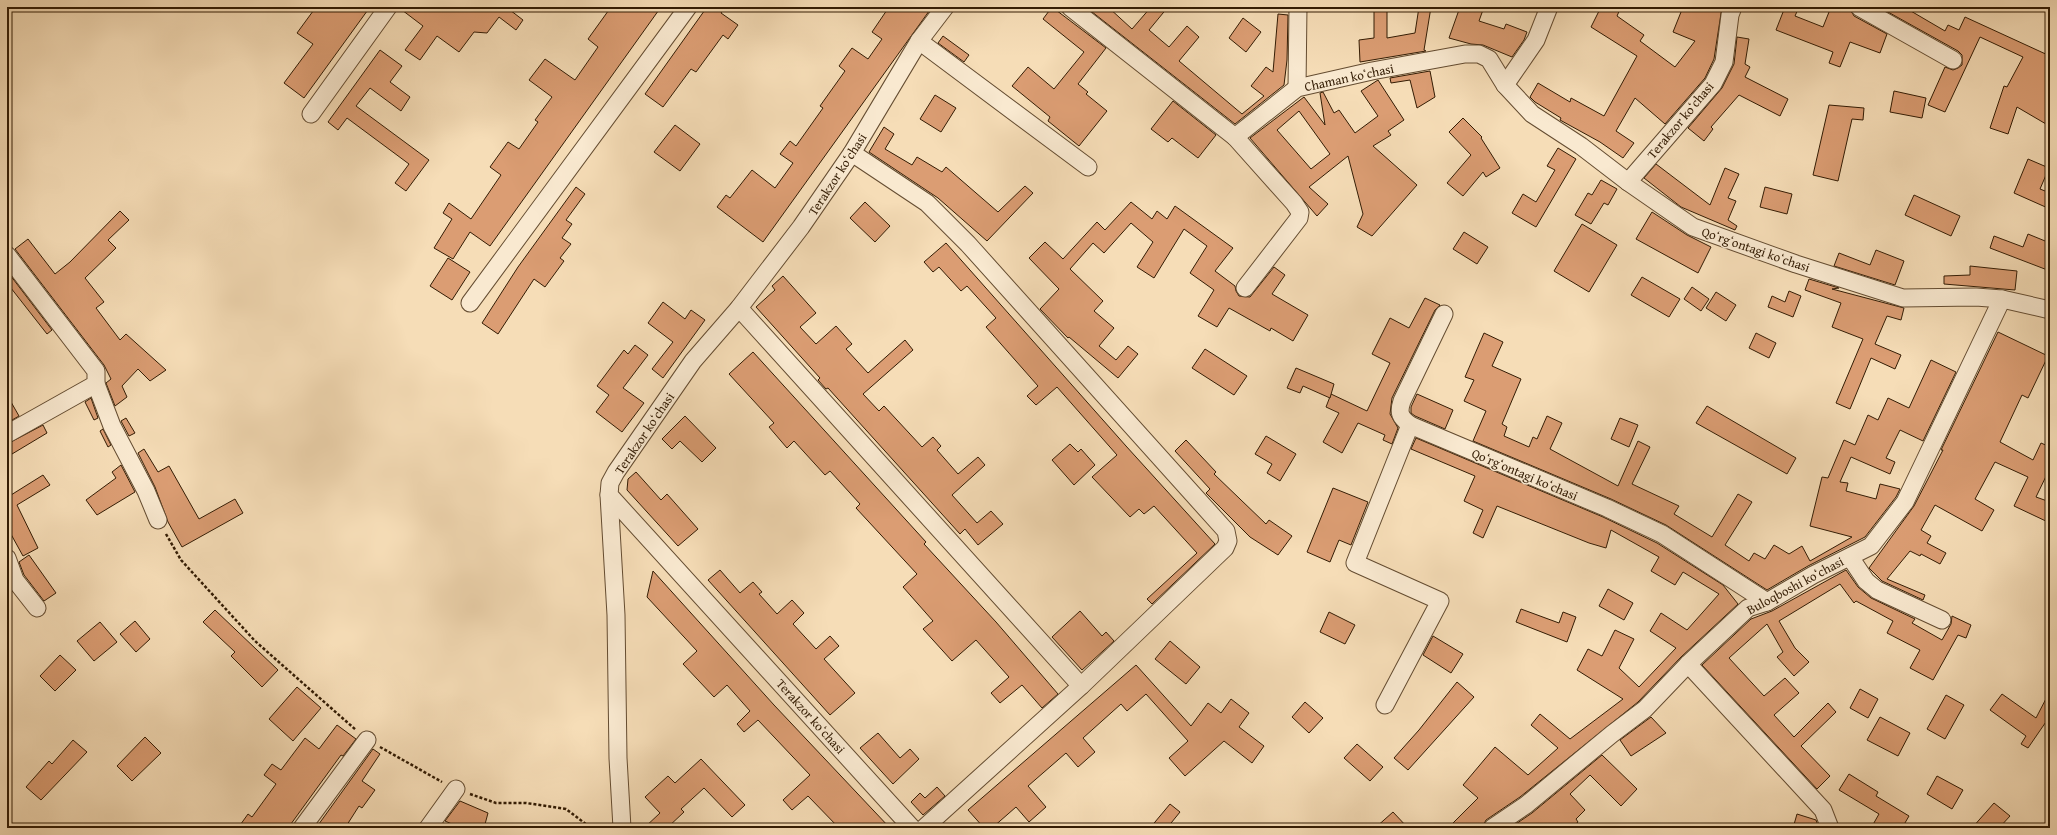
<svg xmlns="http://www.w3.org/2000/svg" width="2057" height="835" viewBox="0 0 2057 835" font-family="'Gentium Book Plus',serif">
	<rect width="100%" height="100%" fill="#f6ddb7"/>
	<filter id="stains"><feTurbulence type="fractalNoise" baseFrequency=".005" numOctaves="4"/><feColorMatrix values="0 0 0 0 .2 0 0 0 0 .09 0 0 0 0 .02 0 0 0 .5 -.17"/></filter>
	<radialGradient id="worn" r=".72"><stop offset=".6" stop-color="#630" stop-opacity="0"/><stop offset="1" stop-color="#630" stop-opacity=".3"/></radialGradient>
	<g fill="#db9d73" stroke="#331c04" fill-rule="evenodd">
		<polygon points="316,7 370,7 304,98 284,83 313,44 297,33"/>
		<polygon points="398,7 506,7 523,20 516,30 499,17 487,33 474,32 459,52 437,36 420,60 405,50 423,26"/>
		<polygon points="611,7 661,7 490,246 470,232 453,259 434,248 452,219 443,213 449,203 471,219 501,175 490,167 508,142 519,149 538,122 535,120 552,97 529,80 545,59 575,80 598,47 588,39"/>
		<polygon points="707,7 725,7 721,13 738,25 728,39 723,35 696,72 691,69 663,107 645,94"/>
		<polygon points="889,7 932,7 763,242 717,207 726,195 730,198 752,170 775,188 793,163 780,154 790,141 796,146 823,108 820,106 845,71 839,66 852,48 868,59 882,39 872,32"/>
		<polygon points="1052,7 1106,48 1078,84 1088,92 1086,94 1107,111 1079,146 1048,121 1050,117 1012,86 1028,67 1054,89 1084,52 1043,19"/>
		<polygon points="1108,7 1132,29 1151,7 1168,7 1149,30 1169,47 1187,26 1199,37 1179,61 1242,114 1264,96 1251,86 1266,67 1273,72 1278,14 1288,15 1287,60 1284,85 1235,124 1087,8"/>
		<polygon points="1374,7 1387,7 1387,38 1415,33 1419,7 1431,7 1424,50 1426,51 1360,62 1359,40 1374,38"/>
		<polygon points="1460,7 1484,7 1479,21 1504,29 1506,24 1527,32 1524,40 1512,57 1483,45 1471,44 1449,38"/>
		<polygon points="1601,7 1621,7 1617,16 1644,35 1640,41 1675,67 1695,41 1673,32 1683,7 1722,7 1714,59 1705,78 1665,124 1635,98 1616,131 1634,143 1623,158 1600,142 1560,120 1561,118 1535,102 1530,97 1538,83 1570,102 1571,98 1604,116 1637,56 1591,27"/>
		<polygon points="1785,7 1799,7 1795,16 1823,27 1831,7 1849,7 1854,16 1887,34 1880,53 1850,42 1840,67 1829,63 1833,52 1776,30"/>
		<polygon points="1879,7 1904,7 1945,31 1948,25 1959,30 1965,17 2050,56 2050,118 2046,124 2017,107 2008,134 1990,128 2004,86 2007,87 2023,57 1980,37 1945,112 1928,105 1945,67 1953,70 1958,68 1962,65 1962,55 1958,51"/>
		<polygon points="1243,18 1261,32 1246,52 1229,38"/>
		<polygon points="943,36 969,55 964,62 938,43"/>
		<polygon points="1737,37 1749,39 1745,64 1750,67 1745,77 1788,99 1780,116 1739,95 1711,127 1713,129 1704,141 1688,128 1722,88 1734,64"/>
		<polygon points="380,50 402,66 390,82 410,97 401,111 370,88 356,106 429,160 406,191 395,183 409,164 347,118 338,130 328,122"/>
		<polygon points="1430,71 1435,97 1417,108 1410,80 1391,83 1390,78"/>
		<path d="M1378,80L1404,120L1388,131L1391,135L1373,146L1417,185L1372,236L1357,227L1363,214L1348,156L1309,187L1328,204L1317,216L1250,138L1304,97L1325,125L1320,93L1323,92L1334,113L1339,110L1355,133L1378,116L1361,91ZM1299,111L1330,154L1311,169L1277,130Z"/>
		<polygon points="1894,91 1926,98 1922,118 1890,112"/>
		<polygon points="935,95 956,108 941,132 920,119"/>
		<polygon points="1173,101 1216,135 1198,158 1172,138 1168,142 1151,129"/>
		<polygon points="1829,105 1864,108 1863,120 1852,119 1838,181 1813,175"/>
		<polygon points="1463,118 1482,137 1481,138 1500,168 1486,177 1483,172 1463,196 1447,183 1471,155 1449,132"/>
		<polygon points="675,125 700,144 680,171 654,152"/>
		<polygon points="884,127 894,134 885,149 912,165 917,157 942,172 946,167 998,212 1025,186 1033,193 987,241 938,198 869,152"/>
		<polygon points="1558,148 1576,159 1536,227 1512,213 1523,194 1536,202 1555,170 1547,166"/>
		<polygon points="2028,159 2049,168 2040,189 2050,193 2050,209 2014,193"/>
		<polygon points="1656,164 1710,205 1725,168 1739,174 1728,198 1736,201 1728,220 1737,226 1735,230 1681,207 1644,178"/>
		<polygon points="1601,180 1617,189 1608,205 1604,203 1591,224 1575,215 1588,193 1592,195"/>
		<polygon points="576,187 585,194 566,220 572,224 562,238 571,244 560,258 564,261 545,287 534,279 498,334 482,323 518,267"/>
		<polygon points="1765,187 1792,194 1787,214 1760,207"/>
		<polygon points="1914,195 1960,216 1951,236 1905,215"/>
		<polygon points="865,202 890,226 875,242 850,218"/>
		<polygon points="1131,202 1152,219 1157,211 1167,219 1175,206 1233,248 1215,271 1235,286 1236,291 1239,296 1250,297 1274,267 1285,275 1272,294 1308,315 1293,341 1271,328 1270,331 1229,308 1217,327 1198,316 1214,290 1190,273 1207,246 1184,229 1154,278 1137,267 1153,242 1131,223 1104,253 1093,243 1070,269 1103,301 1094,311 1114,328 1099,346 1116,360 1128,346 1138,354 1118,378 1069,337 1068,338 1040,309 1059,289 1029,258 1045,242 1063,259 1097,222 1105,230"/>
		<polygon points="120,211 129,220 108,240 116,248 85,278 104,302 96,308 120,340 126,334 166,370 150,381 138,369 122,386 127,397 115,406 106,383 111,379 104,365 15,249 28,239 55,274 70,262"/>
		<polygon points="1652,212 1687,235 1711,247 1698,273 1636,239"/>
		<polygon points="1582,224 1617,245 1589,292 1554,271"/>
		<polygon points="1464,232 1488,247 1477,264 1453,249"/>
		<polygon points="2028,234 2050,243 2050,271 1990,248 1994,236 2023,247"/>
		<polygon points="946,243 1126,446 1215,544 1152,604 1147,599 1197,553 1154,506 1144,514 1139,509 1130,517 1092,477 1117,455 1057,387 1036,405 1027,396 1038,386 986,327 996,318 967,286 961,291 939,267 933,272 924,262"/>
		<polygon points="1876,250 1904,261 1895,285 1834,266 1839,253 1870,265"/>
		<polygon points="448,258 470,272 452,300 430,286"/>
		<polygon points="1970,266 2017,271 2015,290 1944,284 1944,276 1970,275"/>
		<polygon points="7,271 52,330 47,334 7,283"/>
		<polygon points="783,276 816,313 800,327 816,344 836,326 852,344 846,349 868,373 905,340 913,350 863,394 879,411 884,406 922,447 933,437 941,446 937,450 958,474 978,457 985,465 952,495 977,523 991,511 1003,524 978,545 965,529 960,534 828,388 826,389 818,380 820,378 756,307 775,290 772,286"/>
		<polygon points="1642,277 1680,299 1669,317 1631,295"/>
		<polygon points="1809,279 1839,288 1832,289 1904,308 1901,320 1887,316 1875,344 1901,355 1895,369 1871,358 1850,409 1836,403 1863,339 1832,327 1841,303 1805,290"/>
		<polygon points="1692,287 1709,299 1701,311 1684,299"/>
		<polygon points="1789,291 1801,296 1793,317 1768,307 1772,296 1785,302"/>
		<polygon points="1716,292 1736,305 1726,321 1706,308"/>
		<polygon points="1425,298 1440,305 1435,310 1392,398 1390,414 1398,428 1392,444 1383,440 1385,435 1358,423 1342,453 1323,442 1339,413 1326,407 1331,394 1367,411 1390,363 1372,354 1390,318 1409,328"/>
		<polygon points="663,302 685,319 691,310 705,320 663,378 652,369 673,342 648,323"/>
		<polygon points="1998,332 2048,356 2028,398 2022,395 2000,442 2033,460 2041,443 2050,447 2050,468 2036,497 2050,502 2050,523 2014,506 2028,477 1995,462 1975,499 1994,510 1982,531 1935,505 1921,530 1931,536 1927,543 1946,553 1940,564 1921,554 1920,556 1910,551 1887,579 1925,595 1923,600 1882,581 1869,568 1914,506 1943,450 1941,450"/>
		<polygon points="1484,333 1503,342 1492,366 1521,379 1502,424 1507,427 1504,436 1529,447 1533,437 1537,439 1547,416 1562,423 1550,449 1618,486 1638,441 1650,447 1632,484 1679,506 1674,514 1712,537 1738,494 1752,502 1725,545 1749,561 1754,553 1765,559 1774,545 1789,554 1802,546 1810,561 1852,537 1810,526 1822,477 1828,478 1844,440 1855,445 1868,415 1878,420 1888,398 1909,408 1931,360 1956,372 1923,441 1900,430 1886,458 1895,462 1890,474 1851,457 1840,482 1848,483 1846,491 1876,499 1880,484 1900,489 1896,497 1865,537 1808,566 1767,590 1666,525 1611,499 1473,441 1486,411 1464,401 1474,380 1465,377"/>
		<polygon points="1756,333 1776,343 1769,358 1749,348"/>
		<polygon points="635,345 648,355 623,388 644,403 622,432 596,412 609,395 597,386 624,350 628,354"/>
		<polygon points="1205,349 1247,376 1234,395 1192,368"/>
		<polygon points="753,352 926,542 924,544 996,622 1058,694 1042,708 1022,685 1000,703 991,693 1009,677 976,640 952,661 923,629 933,621 903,587 917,574 856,508 860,504 830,471 825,475 794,441 787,448 769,427 774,423 729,374"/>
		<polygon points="1296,368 1334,384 1330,398 1303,386 1300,393 1287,388"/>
		<polygon points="1417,394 1453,410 1445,429 1415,416 1411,413 1411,407"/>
		<polygon points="7,395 19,416 7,423"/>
		<polygon points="91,398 98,418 94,420 85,402"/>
		<polygon points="1707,406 1796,458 1787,474 1696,423"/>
		<polygon points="685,416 716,448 702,462 680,441 672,449 662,439"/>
		<polygon points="126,418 135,433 129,436 121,421"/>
		<polygon points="1620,418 1638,425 1629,447 1611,439"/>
		<polygon points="43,425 47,433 7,457 7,444"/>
		<polygon points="103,429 111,445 108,447 100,431"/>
		<polygon points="1266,436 1296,454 1280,481 1267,473 1272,464 1255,454"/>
		<polygon points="1416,438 1603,517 1657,543 1723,585 1738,604 1681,657 1638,702 1520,797 1486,820 1482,828 1448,828 1478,798 1463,785 1495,747 1528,775 1558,748 1531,725 1540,714 1570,739 1623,699 1577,670 1588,649 1602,656 1615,630 1634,639 1619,668 1639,687 1676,648 1650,631 1661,613 1687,630 1719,594 1683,572 1675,585 1651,571 1659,557 1611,530 1606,548 1589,543 1497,506 1483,538 1473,533 1483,510 1464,501 1475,476 1411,449"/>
		<polygon points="1186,440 1216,472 1214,474 1266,524 1269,520 1292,536 1278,555 1250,537 1206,493 1210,489 1175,451"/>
		<polygon points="1070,444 1078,452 1081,449 1095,465 1074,485 1052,460"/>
		<polygon points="144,449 158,472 169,466 199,519 235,499 243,513 182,547 168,522 155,487 138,453"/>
		<polygon points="121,465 135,492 97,515 86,500 116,478 112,472"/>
		<polygon points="636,472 661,500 667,494 698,529 678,546 627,490 628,479"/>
		<polygon points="43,475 50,485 17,505 38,548 23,556 7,527 7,488 11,495"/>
		<polygon points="1333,488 1368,502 1351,545 1339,540 1330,562 1307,552"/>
		<polygon points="29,555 56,593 44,601 24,575 19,562"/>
		<polygon points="720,570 740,593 753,582 762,592 759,594 777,614 792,600 804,613 793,624 816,649 830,636 839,646 824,659 855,693 830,715 708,580"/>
		<polygon points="1846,570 1858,587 1871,598 1915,619 1912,623 1942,640 1951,624 1952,616 1971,625 1966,638 1958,635 1933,680 1910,668 1920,650 1887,633 1893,621 1856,601 1854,603 1840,584 1779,621 1795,648 1809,662 1794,676 1777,657 1783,652 1767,624 1729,658 1764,696 1785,678 1799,693 1774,715 1794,737 1828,703 1836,712 1801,746 1830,776 1817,789 1702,665 1751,619 1772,611"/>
		<polygon points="653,571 774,705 890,828 839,828 808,796 792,810 783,800 810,775 758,720 744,732 737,724 750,711 727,685 714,697 683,664 697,651 647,597"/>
		<polygon points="1608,589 1633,603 1624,620 1599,606"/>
		<polygon points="1521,609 1559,623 1563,612 1576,617 1567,642 1516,622"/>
		<polygon points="215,610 278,670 262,687 231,656 235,652 203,622"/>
		<polygon points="1080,611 1102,636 1106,632 1114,641 1082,670 1052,637"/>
		<polygon points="1329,612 1355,625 1345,644 1320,632"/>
		<polygon points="135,621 150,639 136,652 120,634"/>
		<polygon points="100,622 117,642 94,661 77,641"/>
		<polygon points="1433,636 1463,654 1451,673 1423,655"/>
		<polygon points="1170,641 1200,667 1186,684 1155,659"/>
		<polygon points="60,655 76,670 55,691 40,676"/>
		<polygon points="1136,665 1191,726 1208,703 1221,713 1231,699 1249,713 1239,727 1264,746 1252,763 1224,741 1185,776 1169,758 1188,741 1146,694 1127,711 1121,704 1083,738 1095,752 1078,767 1066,753 1028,786 1046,807 1029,822 1016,807 992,828 984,828 968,810"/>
		<polygon points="1457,682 1474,697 1408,770 1394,758 1419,730"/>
		<polygon points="297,687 321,708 293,741 269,719"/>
		<polygon points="1860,689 1878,699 1868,718 1850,708"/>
		<polygon points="2050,691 2050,716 2028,748 2021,744 2026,736 1990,710 2002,694 2036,718"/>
		<polygon points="1946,695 1964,705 1945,739 1927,729"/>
		<polygon points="1305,702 1323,718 1309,733 1292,717"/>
		<polygon points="1651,717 1666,733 1631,756 1620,740"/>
		<polygon points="1880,717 1910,733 1898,756 1867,740"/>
		<polygon points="337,725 356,739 343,756 341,755 288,828 238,828 248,814 252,817 276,784 264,775 272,764 281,770 305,738 319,749"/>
		<polygon points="878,733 900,758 910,749 919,759 893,784 860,748"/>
		<polygon points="145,737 161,753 132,781 117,766"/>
		<polygon points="73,740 87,752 41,800 26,787 49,761 52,764"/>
		<polygon points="1357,744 1383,767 1370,781 1344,758"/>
		<polygon points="373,749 380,754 362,781 375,790 362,808 359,806 345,828 316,828"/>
		<polygon points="1602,755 1637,789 1621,806 1590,775 1570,794 1585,810 1576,819 1578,822 1571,828 1510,828 1532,813"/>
		<polygon points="701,759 745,805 732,817 704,788 681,809 684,812 667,828 644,828 660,813 645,797 668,776 675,783"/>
		<polygon points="1849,774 1878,792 1876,796 1909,816 1902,828 1871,828 1879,814 1839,790"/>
		<polygon points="1937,776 1963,790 1952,809 1927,794"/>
		<polygon points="937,787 945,796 923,815 911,802 920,793 925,798"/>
		<polygon points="460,801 488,813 484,828 461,828 445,821"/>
		<polygon points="1994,803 2010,816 1999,828 1972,828"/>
		<polygon points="1170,804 1180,812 1167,828 1150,828"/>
		<polygon points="1393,812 1408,828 1375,828"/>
		<polygon points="1797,814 1816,820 1819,828 1793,828"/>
	</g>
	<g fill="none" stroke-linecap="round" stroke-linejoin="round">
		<g stroke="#644c31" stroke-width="19">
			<g id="minor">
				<polyline points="1070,7 1235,137 1297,88 1372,71 1465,54 1479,54 1489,59 1505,85 1532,114 1581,146 1628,182 1693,227 1796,264 1903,298 1976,297 2002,299 2050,310"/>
				<polyline points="1859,7 1953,60"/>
				<polyline points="919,41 1088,167"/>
				<polyline points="1505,85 1536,40 1549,7"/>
				<polyline points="1297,88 1298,7"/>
				<polyline points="311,114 388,7"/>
				<polyline points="1235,137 1294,203 1300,212 1299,218 1245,288"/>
				<polyline points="852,153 927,203 968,244 1226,531 1228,541 1225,548 1081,686 924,828"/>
				<polyline points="1628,182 1713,84 1724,62 1730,15 1733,7"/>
				<polyline points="7,255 96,371 96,384 7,434"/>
				<polyline points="470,303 688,7"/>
				<polyline points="739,308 1081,686"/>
				<path d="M1444,314L1402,401C1398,413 1400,417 1410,425L1607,508L1662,534L1767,602"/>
				<polyline points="96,384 112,426 146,491 158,520"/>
				<polyline points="609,495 616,615 618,758 622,828"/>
				<polyline points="1850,557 1866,581 1877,590 1942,620"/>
				<polyline points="7,558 15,580 37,608"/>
				<polyline points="1688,664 1823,810 1830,828"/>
				<polyline points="1385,705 1440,601 1355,563 1410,425"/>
				<polyline points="302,828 367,740"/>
				<polyline points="428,828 456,789"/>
				<polyline points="912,828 609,495 610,483 616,472 693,361 739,308 801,227 852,153 919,41 945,7"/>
				<polyline points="1492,828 1526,805 1612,734 1645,709 1688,664 1748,608 1767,602 1813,575 1871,546 1905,502 2002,299"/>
			</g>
		</g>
		<g stroke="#331c04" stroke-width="2.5" stroke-dasharray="3 2" stroke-linecap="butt">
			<polyline points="166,534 181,560 255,641 356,730"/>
			<polyline points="380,747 442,782"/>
			<polyline points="470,794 496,803 526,803 566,809 591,828"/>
		</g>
		<use href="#minor" stroke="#f9e9d0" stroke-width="17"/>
	</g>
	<g text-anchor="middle" stroke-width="3" stroke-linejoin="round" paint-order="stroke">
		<g font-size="13" fill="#331c04" stroke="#f9e9d0">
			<text transform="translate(1349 77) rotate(-12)" y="5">Chaman koʻchasi</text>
			<text transform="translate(1680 120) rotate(-50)" y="5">Terakzor koʻchasi</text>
			<text transform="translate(837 174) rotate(-57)" y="5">Terakzor koʻchasi</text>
			<text transform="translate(1756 249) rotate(19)" y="5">Qoʻrgʻontagi koʻchasi</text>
			<text transform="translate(644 433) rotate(-56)" y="5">Terakzor koʻchasi</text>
			<text transform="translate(1525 474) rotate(23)" y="5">Qoʻrgʻontagi koʻchasi</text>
			<text transform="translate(1795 585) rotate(-28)" y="5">Buloqboshi koʻchasi</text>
			<text transform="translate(811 716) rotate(48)" y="5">Terakzor koʻchasi</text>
		</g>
	</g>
	<rect width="2057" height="835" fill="none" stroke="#f6ddb7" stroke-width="24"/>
	<rect x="8" y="8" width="2041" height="819" fill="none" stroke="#331c04" stroke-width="2"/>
	<rect x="12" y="12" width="2033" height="811" fill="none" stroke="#331c04"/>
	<rect width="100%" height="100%" filter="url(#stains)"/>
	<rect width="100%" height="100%" fill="url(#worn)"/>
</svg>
